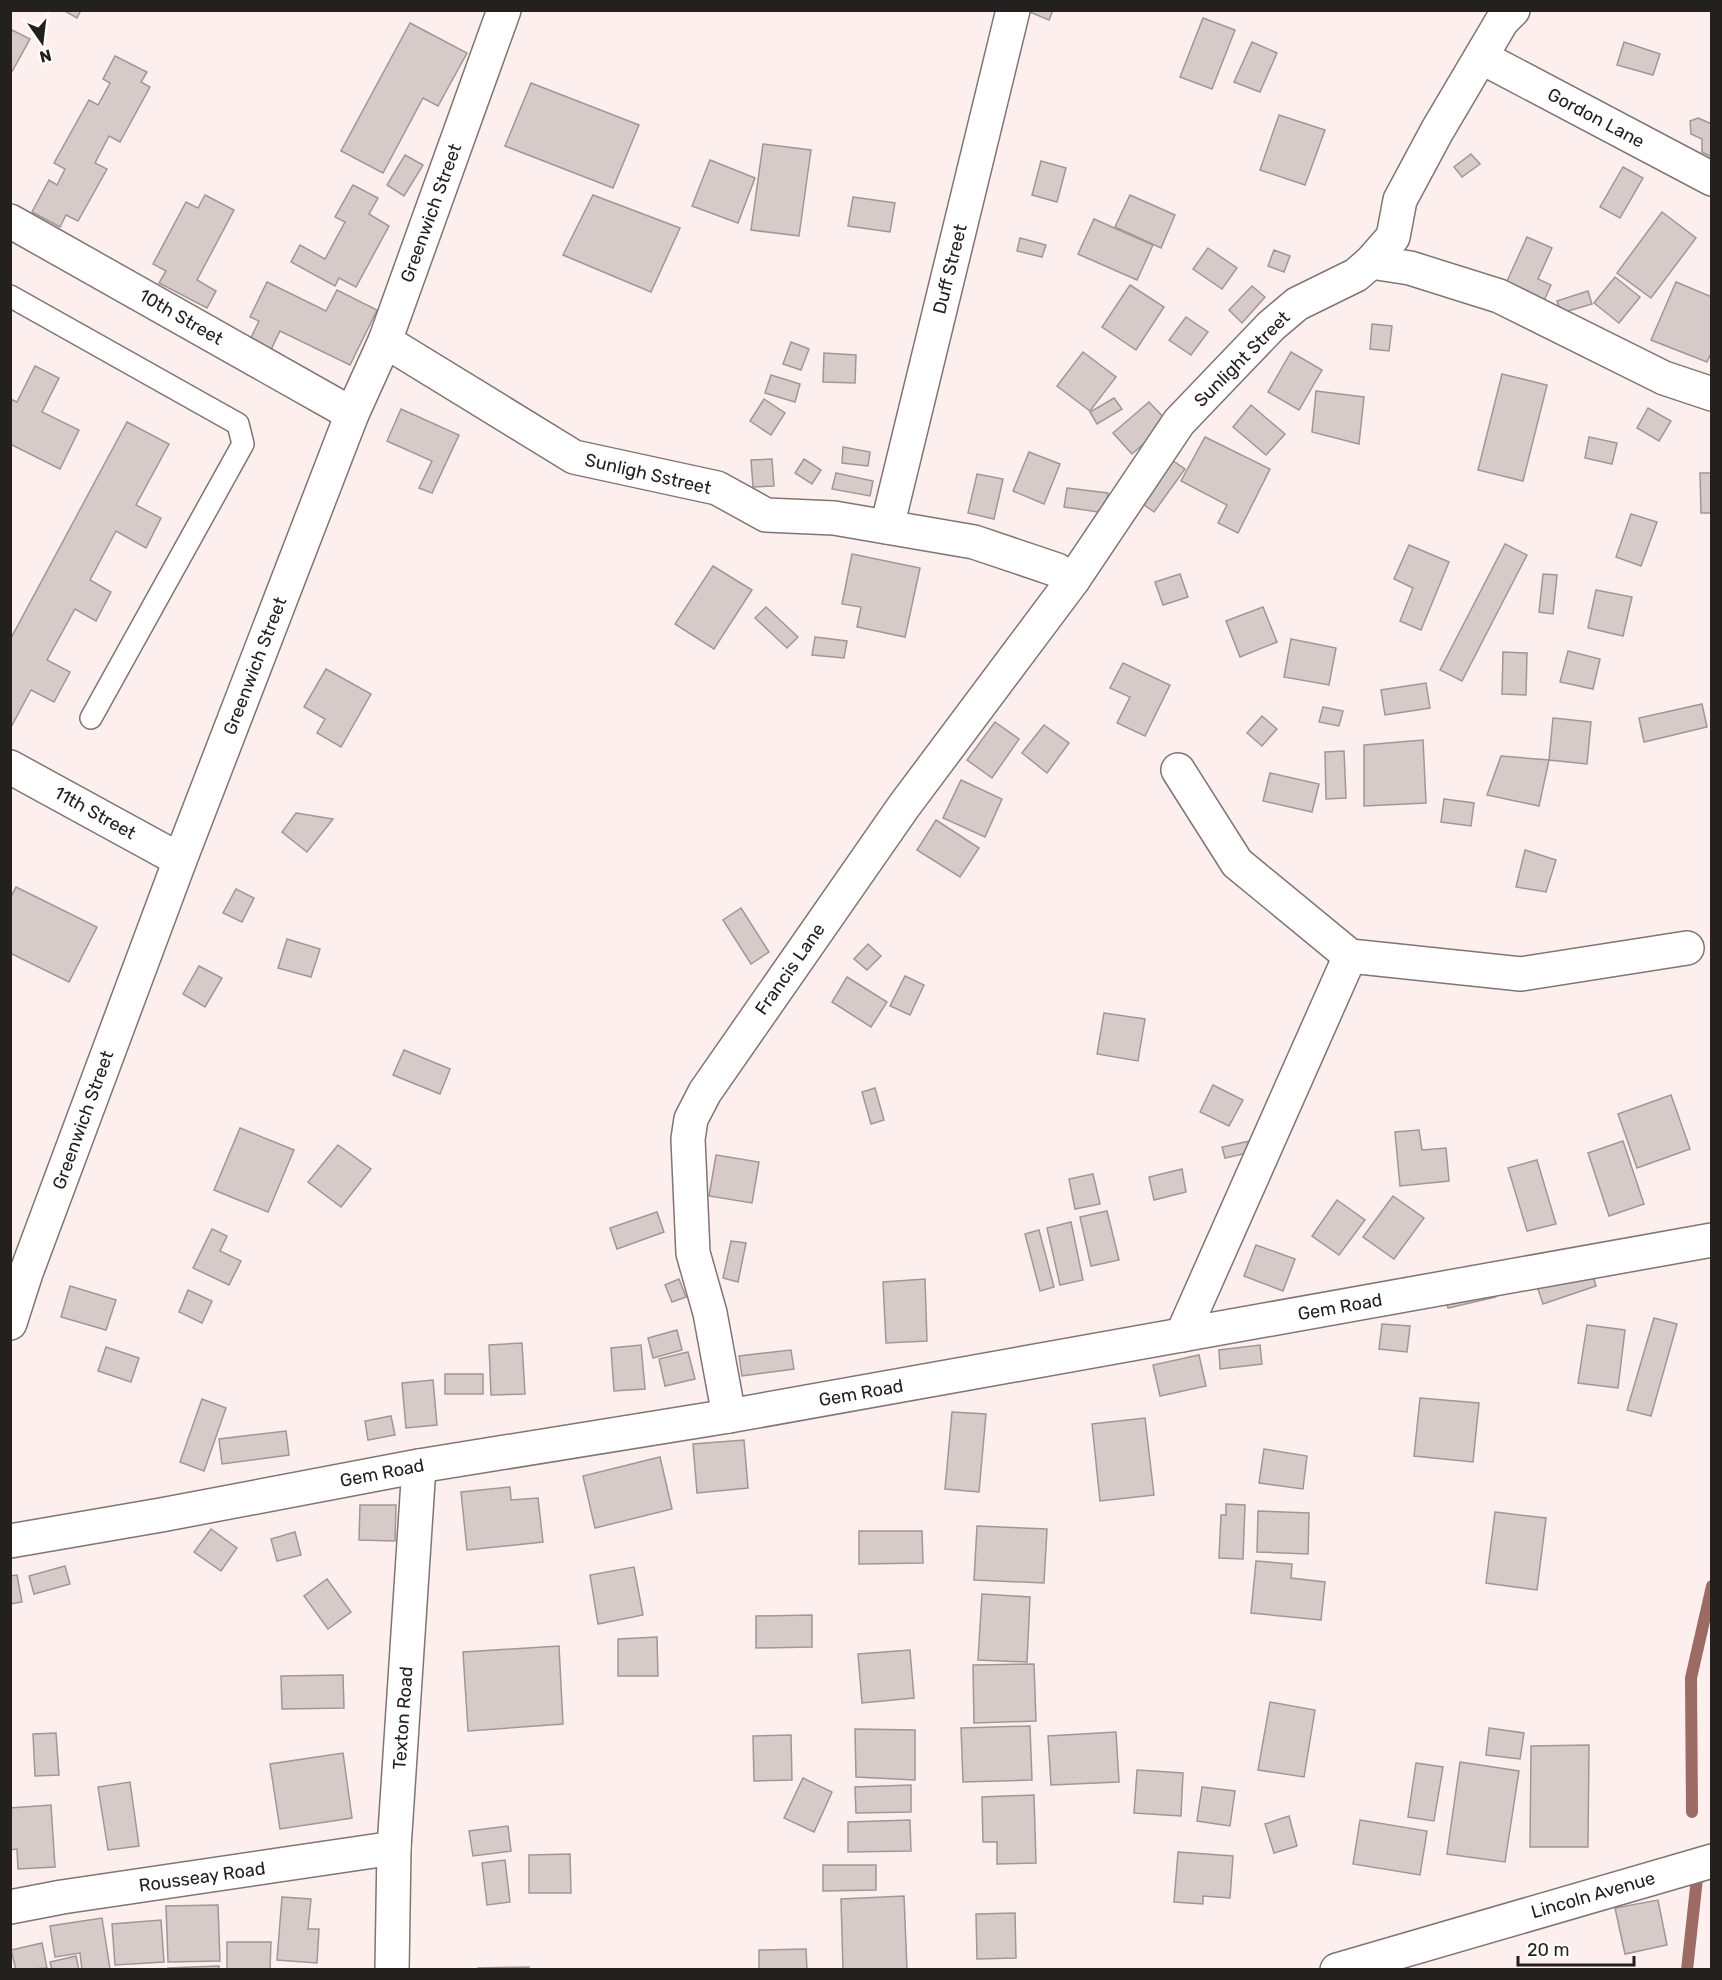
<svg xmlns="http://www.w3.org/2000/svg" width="1722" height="1980" viewBox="0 0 1722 1980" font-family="Rubik,sans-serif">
	<rect width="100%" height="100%" fill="#fcefed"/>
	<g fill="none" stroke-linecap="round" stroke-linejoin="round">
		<g stroke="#9c6c64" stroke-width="12">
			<polyline points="1692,1812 1691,1678 1712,1586"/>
			<polyline points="1687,1970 1698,1869"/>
		</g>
	</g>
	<g fill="#d7cbc9" stroke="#a29795" stroke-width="1.5">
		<polygon points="63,10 81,10 77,18"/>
		<polygon points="1025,10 1053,10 1049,20"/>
		<polygon points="1203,18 1235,30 1212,89 1180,77"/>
		<polygon points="410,23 467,53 438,106 423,98 383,173 341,151"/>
		<polygon points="10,29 30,39 10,75"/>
		<polygon points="1252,42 1277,53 1260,92 1234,82"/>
		<polygon points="1624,42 1660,54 1653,75 1617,65"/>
		<polygon points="115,56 147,72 141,82 150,87 120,142 109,136 95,163 107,169 78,221 66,215 60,227 32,212 49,180 57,185 65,169 54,163 89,100 98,105 110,83 103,79"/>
		<polygon points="531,83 639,125 613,188 505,146"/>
		<polygon points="1279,115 1325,130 1305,185 1260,170"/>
		<polygon points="1698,118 1712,124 1712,157 1702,152 1702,139 1691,134 1690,121"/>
		<polygon points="763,144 811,150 799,236 751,230"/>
		<polygon points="1471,154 1480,164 1462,177 1454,167"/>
		<polygon points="405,155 423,165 404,196 387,185"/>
		<polygon points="710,160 755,178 738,223 692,206"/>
		<polygon points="1041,161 1066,168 1057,202 1032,195"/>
		<polygon points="1623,167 1643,178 1620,218 1600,207"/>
		<polygon points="353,185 378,198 369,214 389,226 356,287 339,278 335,286 291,262 300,245 325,259 345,222 335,217"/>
		<polygon points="205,195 234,210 197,280 216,291 207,308 159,283 166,271 153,264 186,202 198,208"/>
		<polygon points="593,195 680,228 651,292 563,255"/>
		<polygon points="1130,195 1175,215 1161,248 1115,227"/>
		<polygon points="853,197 895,203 890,232 848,226"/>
		<polygon points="1662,212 1696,238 1651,298 1617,273"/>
		<polygon points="1094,219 1153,245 1137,280 1078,254"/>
		<polygon points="1527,237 1552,248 1538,279 1551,285 1541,307 1503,290"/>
		<polygon points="1020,238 1046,245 1042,257 1017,251"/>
		<polygon points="1208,248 1237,268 1222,289 1193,269"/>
		<polygon points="1274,250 1290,256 1284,272 1268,266"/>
		<polygon points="1615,277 1640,297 1619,323 1594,303"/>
		<polygon points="267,282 326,311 337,290 377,310 350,365 280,331 268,356 247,346 259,321 250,317"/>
		<polygon points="1676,282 1712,297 1712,351 1707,362 1651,340"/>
		<polygon points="1130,285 1164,307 1136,350 1102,327"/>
		<polygon points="1252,286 1265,297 1242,323 1229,310"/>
		<polygon points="1588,291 1592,304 1561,313 1557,301"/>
		<polygon points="1186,317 1208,332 1191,355 1169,340"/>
		<polygon points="1372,324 1392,326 1389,351 1370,349"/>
		<polygon points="791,342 809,349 801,370 783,364"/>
		<polygon points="1083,352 1116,377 1090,411 1057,386"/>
		<polygon points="1291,352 1322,370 1299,410 1268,392"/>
		<polygon points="824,353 856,355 855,383 823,382"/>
		<polygon points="35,366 59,378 42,412 79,430 60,469 10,444 10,399 17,402"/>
		<polygon points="1502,374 1547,385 1523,481 1478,470"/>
		<polygon points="771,375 800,384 795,402 765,393"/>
		<polygon points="1316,391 1364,397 1359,444 1312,432"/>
		<polygon points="1114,398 1122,409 1097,424 1090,412"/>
		<polygon points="764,399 785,413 771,435 750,421"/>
		<polygon points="1149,402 1168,422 1132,454 1113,433"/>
		<polygon points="1251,405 1285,434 1266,455 1233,427"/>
		<polygon points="1648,408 1671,421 1659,441 1637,428"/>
		<polygon points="401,409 459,435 432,493 419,488 432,461 387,441"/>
		<polygon points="127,422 169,444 136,505 161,518 146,548 116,531 90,580 111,592 96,621 75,609 47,660 70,672 54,702 31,690 10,729 10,640"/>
		<polygon points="1205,437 1270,469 1238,533 1218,523 1227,505 1181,481"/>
		<polygon points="1589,437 1617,443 1612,464 1585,458"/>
		<polygon points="843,447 870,452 868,466 842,463"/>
		<polygon points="1029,452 1060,464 1044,504 1013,491"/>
		<polygon points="1163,454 1185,469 1154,512 1132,496"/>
		<polygon points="772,459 774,486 753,487 751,460"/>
		<polygon points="804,459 821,470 812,484 795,473"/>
		<polygon points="836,473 873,481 870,496 832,489"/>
		<polygon points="1700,473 1712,473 1712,513 1701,513"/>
		<polygon points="977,474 1003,479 994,519 968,513"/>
		<polygon points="1067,488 1108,493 1105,513 1064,507"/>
		<polygon points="1631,514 1657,522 1641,566 1616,557"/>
		<polygon points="1505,544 1527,555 1462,681 1440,670"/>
		<polygon points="1409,545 1449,562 1421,630 1400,621 1413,588 1394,579"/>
		<polygon points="852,554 920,568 905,637 857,627 861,607 842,604"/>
		<polygon points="713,566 752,590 714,649 675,624"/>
		<polygon points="1180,574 1188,597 1163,605 1155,582"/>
		<polygon points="1543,574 1557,575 1553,614 1539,612"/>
		<polygon points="1596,590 1632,597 1623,636 1588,628"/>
		<polygon points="766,607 798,637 787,648 755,618"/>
		<polygon points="1263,607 1277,642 1240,657 1226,621"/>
		<polygon points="815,637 847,641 844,658 812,655"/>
		<polygon points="1291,639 1336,648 1329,685 1284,677"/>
		<polygon points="1568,651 1600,659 1593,689 1560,682"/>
		<polygon points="1503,652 1527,653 1526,695 1502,694"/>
		<polygon points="1123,663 1170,685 1145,736 1117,723 1130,697 1110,688"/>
		<polygon points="326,669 371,694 341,747 317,733 325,719 304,707"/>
		<polygon points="1426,683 1430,708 1385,715 1381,690"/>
		<polygon points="1702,704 1707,727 1644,742 1639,718"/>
		<polygon points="1323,707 1343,711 1339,726 1319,722"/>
		<polygon points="1262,716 1277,729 1262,746 1247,733"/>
		<polygon points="1553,718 1591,722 1587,764 1549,760"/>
		<polygon points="995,722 1019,739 992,778 967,760"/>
		<polygon points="1044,725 1069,743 1047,773 1022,753"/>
		<polygon points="1423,740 1426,803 1364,806 1364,745"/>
		<polygon points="1344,751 1346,798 1326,799 1325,752"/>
		<polygon points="1501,756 1549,760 1539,806 1487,795"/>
		<polygon points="1270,773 1319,784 1312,812 1263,801"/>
		<polygon points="961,780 1002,799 985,837 943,818"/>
		<polygon points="1444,799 1474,803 1471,826 1441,822"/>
		<polygon points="296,813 333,819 307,852 282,832"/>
		<polygon points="936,820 979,848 960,877 917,850"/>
		<polygon points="1525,850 1556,860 1546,892 1516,887"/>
		<polygon points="16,887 97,927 69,982 10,953 10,899"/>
		<polygon points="236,889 254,898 242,922 223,913"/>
		<polygon points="741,908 769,952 751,964 723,920"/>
		<polygon points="287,939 320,949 311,977 278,968"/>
		<polygon points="868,944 881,956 867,970 854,959"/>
		<polygon points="199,966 222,978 205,1007 183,994"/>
		<polygon points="905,976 924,985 910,1015 890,1006"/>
		<polygon points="847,977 887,1002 871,1027 832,1002"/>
		<polygon points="1104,1013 1145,1019 1138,1061 1097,1054"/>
		<polygon points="404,1050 450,1069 440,1094 393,1075"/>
		<polygon points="1213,1085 1243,1100 1229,1126 1200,1112"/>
		<polygon points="875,1088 884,1120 871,1124 862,1092"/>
		<polygon points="1671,1095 1690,1149 1637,1168 1618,1114"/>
		<polygon points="240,1128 294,1150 268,1212 214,1190"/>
		<polygon points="1419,1130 1422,1150 1446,1148 1449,1181 1400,1186 1395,1132"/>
		<polygon points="1250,1141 1252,1152 1225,1158 1222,1147"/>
		<polygon points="1623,1141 1644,1204 1609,1216 1588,1153"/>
		<polygon points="338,1145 371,1169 341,1207 308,1182"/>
		<polygon points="716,1155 759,1162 752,1203 709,1196"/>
		<polygon points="1537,1160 1556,1224 1527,1231 1508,1168"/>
		<polygon points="1182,1169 1186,1192 1154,1200 1149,1177"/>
		<polygon points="1093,1174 1100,1204 1075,1209 1069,1179"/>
		<polygon points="1393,1196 1424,1218 1394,1259 1363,1237"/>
		<polygon points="1337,1200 1365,1220 1339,1255 1312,1236"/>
		<polygon points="1107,1211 1119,1260 1091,1266 1080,1217"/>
		<polygon points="657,1212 664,1232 617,1249 610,1228"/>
		<polygon points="1071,1222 1083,1280 1060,1285 1047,1228"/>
		<polygon points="212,1229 227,1236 220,1251 241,1261 229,1285 193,1268"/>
		<polygon points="1039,1230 1054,1287 1040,1291 1025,1234"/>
		<polygon points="731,1241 746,1243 738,1282 723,1278"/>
		<polygon points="1256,1245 1295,1259 1283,1291 1244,1276"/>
		<polygon points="1591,1268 1596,1286 1543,1304 1537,1286"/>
		<polygon points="679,1279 686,1297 672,1302 665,1285"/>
		<polygon points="925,1279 927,1341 886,1343 883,1282"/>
		<polygon points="70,1286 116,1300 106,1330 61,1317"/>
		<polygon points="1494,1288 1496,1297 1448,1308 1446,1299"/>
		<polygon points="188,1290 212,1301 202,1323 179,1312"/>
		<polygon points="1654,1318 1677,1324 1651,1416 1627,1410"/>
		<polygon points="1382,1324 1410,1326 1407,1352 1379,1349"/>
		<polygon points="1587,1325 1625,1330 1618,1388 1578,1383"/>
		<polygon points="677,1330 682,1350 653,1358 648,1338"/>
		<polygon points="522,1343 525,1394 491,1395 489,1345"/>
		<polygon points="641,1345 645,1389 614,1391 611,1348"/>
		<polygon points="1260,1345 1262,1364 1220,1369 1219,1350"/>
		<polygon points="106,1347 139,1358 131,1382 98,1371"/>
		<polygon points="791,1350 794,1369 742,1376 739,1356"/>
		<polygon points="688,1352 695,1379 665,1386 659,1359"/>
		<polygon points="1199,1355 1206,1386 1160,1396 1153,1365"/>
		<rect x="445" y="1374" width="38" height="20"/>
		<polygon points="433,1380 437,1425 406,1428 402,1383"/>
		<polygon points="1420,1398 1479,1403 1473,1462 1414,1456"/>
		<polygon points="202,1399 226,1408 204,1471 180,1462"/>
		<polygon points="952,1412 986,1414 979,1492 945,1489"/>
		<polygon points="391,1416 395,1435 368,1440 365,1421"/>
		<polygon points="1145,1418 1154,1495 1100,1501 1092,1424"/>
		<polygon points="286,1431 289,1455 222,1464 219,1439"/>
		<polygon points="744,1440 748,1488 697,1493 693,1444"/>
		<polygon points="1264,1449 1307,1456 1303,1489 1259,1483"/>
		<polygon points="660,1457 672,1509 595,1528 583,1476"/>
		<polygon points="510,1487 511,1500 538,1498 543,1542 467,1550 461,1492"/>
		<polygon points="1226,1504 1245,1505 1243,1559 1219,1558 1221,1515 1226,1515"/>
		<polygon points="360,1505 396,1505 395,1541 359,1540"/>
		<polygon points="1258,1511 1309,1513 1308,1554 1257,1552"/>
		<polygon points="1495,1512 1546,1518 1537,1590 1486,1583"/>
		<polygon points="977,1526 1047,1529 1044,1583 974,1580"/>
		<polygon points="211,1529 237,1548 221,1571 194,1552"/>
		<polygon points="859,1531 922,1531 923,1563 859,1564"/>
		<polygon points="295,1532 301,1555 277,1561 271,1539"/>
		<polygon points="1256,1561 1292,1564 1291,1578 1325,1582 1321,1620 1251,1613"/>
		<polygon points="65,1566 70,1584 34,1594 29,1576"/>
		<polygon points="634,1567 643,1615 598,1624 590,1575"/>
		<polygon points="17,1575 22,1602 10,1604 10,1576"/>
		<polygon points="327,1579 351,1612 328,1629 304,1596"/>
		<polygon points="982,1594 1030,1597 1027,1662 978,1660"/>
		<polygon points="812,1615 812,1647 756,1648 756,1616"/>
		<polygon points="657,1637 658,1676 618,1676 618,1639"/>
		<polygon points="559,1646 563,1724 468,1731 463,1652"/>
		<polygon points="910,1650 914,1698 862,1703 858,1654"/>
		<polygon points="1034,1664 1036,1721 974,1723 973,1665"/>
		<polygon points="343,1675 344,1708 282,1709 281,1676"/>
		<polygon points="1270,1702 1315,1710 1304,1777 1258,1770"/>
		<polygon points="1030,1726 1032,1780 963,1782 961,1728"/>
		<polygon points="1489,1728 1524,1733 1520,1759 1486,1755"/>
		<polygon points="855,1729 915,1730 915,1780 856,1777"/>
		<polygon points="1116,1732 1119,1782 1051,1785 1048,1736"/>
		<polygon points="56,1733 59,1775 35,1776 33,1734"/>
		<polygon points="791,1735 792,1780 754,1781 753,1736"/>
		<polygon points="1589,1745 1588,1847 1530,1847 1531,1746"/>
		<polygon points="343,1753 352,1818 280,1829 270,1764"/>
		<polygon points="1460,1762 1519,1771 1505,1862 1447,1854"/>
		<polygon points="1416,1763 1443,1767 1434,1821 1408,1817"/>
		<polygon points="1137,1770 1183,1773 1181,1816 1134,1813"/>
		<polygon points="803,1778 832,1792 814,1832 784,1818"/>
		<polygon points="130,1782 139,1846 108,1850 98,1787"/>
		<polygon points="911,1785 911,1812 856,1813 855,1787"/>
		<polygon points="1202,1787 1235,1791 1230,1826 1197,1821"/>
		<polygon points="1034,1795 1036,1863 997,1864 997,1842 983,1842 982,1797"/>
		<polygon points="51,1805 55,1867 18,1869 17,1849 10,1850 10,1808"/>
		<polygon points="1289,1816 1297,1846 1274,1853 1265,1824"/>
		<polygon points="910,1820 911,1851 848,1852 848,1822"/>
		<polygon points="1360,1820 1427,1831 1420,1875 1353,1864"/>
		<polygon points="508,1826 511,1851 473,1856 469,1831"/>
		<polygon points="1178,1852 1233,1856 1230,1898 1203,1896 1203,1904 1174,1902"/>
		<polygon points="570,1854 571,1893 529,1893 529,1855"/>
		<polygon points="505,1860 510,1902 487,1905 482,1863"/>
		<polygon points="823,1865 876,1865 876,1890 823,1891"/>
		<polygon points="904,1896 907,1970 843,1970 841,1899"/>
		<polygon points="282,1897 311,1899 308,1929 319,1929 317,1963 277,1960"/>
		<polygon points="1658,1900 1667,1945 1625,1954 1615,1908"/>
		<polygon points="218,1905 220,1961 168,1962 166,1906"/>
		<polygon points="1015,1913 1016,1958 977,1959 976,1914"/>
		<polygon points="102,1918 110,1969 82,1970 80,1953 55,1957 50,1926"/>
		<polygon points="161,1920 164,1962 115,1965 112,1924"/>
		<polygon points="227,1942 271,1942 270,1970 227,1970"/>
		<polygon points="42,1943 47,1968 16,1970 11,1950"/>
		<polygon points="806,1949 807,1970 759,1970 759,1950"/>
		<polygon points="76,1956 79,1970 52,1970 50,1962"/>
		<polygon points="219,1966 219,1970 168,1970 168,1968"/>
		<polygon points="529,1967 529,1970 478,1970 478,1968"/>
	</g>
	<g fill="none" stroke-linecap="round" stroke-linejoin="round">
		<g stroke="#807573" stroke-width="24">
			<polyline id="lane" points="10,296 238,424 243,444 91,718"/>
		</g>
		<g stroke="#807573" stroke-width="36">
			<g id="street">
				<polyline points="1481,57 1712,179"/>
				<polyline points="10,221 352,414"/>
				<polyline points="1371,262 1393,237 1400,200 1437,131 1502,21 1513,10"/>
				<polyline points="385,341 574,457 717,488 766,515 834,518 974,542 1057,570 1073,580"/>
				<polyline points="887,527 1013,10"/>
				<polyline points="10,767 180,860"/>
				<polyline points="1178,770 1237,863 1350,956 1521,974 1687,948"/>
				<polyline points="10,1323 26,1273 180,860 352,414 385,341 504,10"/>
				<polyline points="1182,1335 1350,956"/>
				<polyline points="729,1416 710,1313 693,1253 688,1139 691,1119 705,1092 904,806 1073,580 1179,422 1271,326 1297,304 1356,275 1371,262 1410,268 1499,296 1664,378 1712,394"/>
				<polyline points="10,1541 161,1515 419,1466 729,1416 1712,1240"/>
				<polyline points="10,1907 62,1897 394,1848"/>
				<polyline points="392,1970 394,1848 419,1466"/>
				<polyline points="1337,1970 1712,1861"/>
			</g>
		</g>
		<use href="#lane" stroke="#fff" stroke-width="21"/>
		<use href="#street" stroke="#fff" stroke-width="33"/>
	</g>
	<g text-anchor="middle" stroke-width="4.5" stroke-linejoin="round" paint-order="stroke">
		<g font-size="18" fill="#24201f" stroke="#fff">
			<text transform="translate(1596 118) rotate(28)" y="6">Gordon Lane</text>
			<text transform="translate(431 213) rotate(-70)" y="6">Greenwich Street</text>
			<text transform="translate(950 269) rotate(-76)" y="6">Duff Street</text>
			<text transform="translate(181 317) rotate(30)" y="6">10th Street</text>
			<text transform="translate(1242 359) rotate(-45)" y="6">Sunlight Street</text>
			<text transform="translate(648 474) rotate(13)" y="6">Sunligh Sstreet</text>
			<text transform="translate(255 666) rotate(-69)" y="6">Greenwich Street</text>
			<text transform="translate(95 813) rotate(29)" y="6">11th Street</text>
			<text transform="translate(790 969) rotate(-55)" y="6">Francis Lane</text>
			<text transform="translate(83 1120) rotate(-70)" y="6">Greenwich Street</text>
			<text transform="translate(1340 1307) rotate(-10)" y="6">Gem Road</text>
			<text transform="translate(861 1393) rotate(-10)" y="6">Gem Road</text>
			<text transform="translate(382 1473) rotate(-11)" y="6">Gem Road</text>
			<text transform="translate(403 1718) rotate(-86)" y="6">Texton Road</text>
			<text transform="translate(202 1877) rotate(-8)" y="6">Rousseay Road</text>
			<text transform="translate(1593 1895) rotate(-16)" y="6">Lincoln Avenue</text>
		</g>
	</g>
	<rect width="1722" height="1980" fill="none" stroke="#24201f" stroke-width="24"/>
	<g transform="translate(42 42) rotate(166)" stroke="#ffffff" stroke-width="4.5" paint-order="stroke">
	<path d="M0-4.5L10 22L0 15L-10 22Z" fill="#24201f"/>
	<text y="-9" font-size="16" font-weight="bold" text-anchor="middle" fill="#24201f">N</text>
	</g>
	<path d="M1518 1956v9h116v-9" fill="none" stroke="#24201f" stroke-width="3"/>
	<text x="1527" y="1956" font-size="18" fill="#24201f" stroke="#ffffff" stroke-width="4.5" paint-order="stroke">20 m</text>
</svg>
